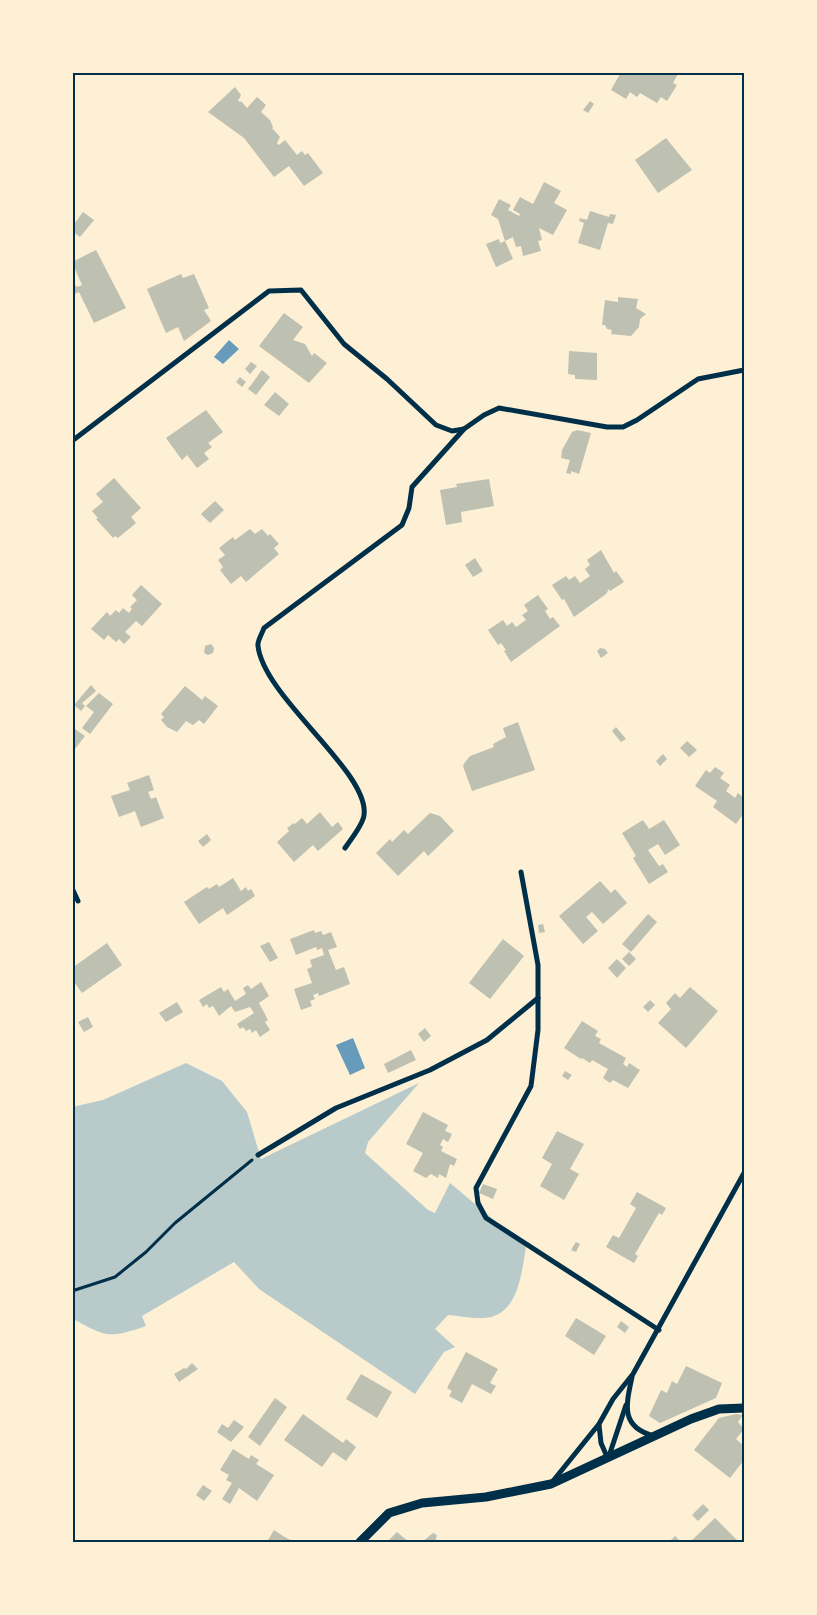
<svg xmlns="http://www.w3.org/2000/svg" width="817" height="1615" viewBox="0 0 817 1615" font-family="Overpass,sans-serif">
	<rect width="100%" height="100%" fill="#fdf0d5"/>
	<path fill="#b9caca" d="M186,1063L222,1081L247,1112L261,1159L419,1083L368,1142L365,1153L428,1210L435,1213L450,1183L526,1247C522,1270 519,1310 491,1317C479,1320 460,1316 448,1315L435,1329L455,1347L444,1352L415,1394L259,1289L234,1262L142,1316L146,1326C108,1339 107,1337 73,1319L72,1107L103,1100Z"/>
	<g fill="#669bbc">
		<polygon points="229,340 239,349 223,364 214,357"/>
		<polygon points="353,1038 365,1068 350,1075 336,1045"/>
	</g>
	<g fill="#bec0b2">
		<polygon points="621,72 679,72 673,83 677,85 667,101 661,97 657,103 640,93 637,97 630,92 626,99 611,90"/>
		<polygon points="235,87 241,95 238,101 242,102 247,108 257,97 266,105 261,112 270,120 273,127 272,128 280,137 277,143 279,145 285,140 297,155 302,151 305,155 308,153 323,173 304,186 289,166 274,177 244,138 208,112"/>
		<polygon points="590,101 594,104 588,113 583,110"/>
		<polygon points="666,138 692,170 658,193 635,160"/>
		<polygon points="544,182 561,191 554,203 567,210 553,235 539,228 542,240 538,241 541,251 523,256 521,246 516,247 513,237 505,241 498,219 491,215 499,199 511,205 508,210 519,216 520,214 513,210 520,197 533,204"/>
		<polygon points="590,211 609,217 610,214 616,215 613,224 608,223 600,250 578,243 584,223 579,221 580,218 587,220"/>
		<polygon points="83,212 94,220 80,237 72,231 72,227"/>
		<polygon points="499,239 500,243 505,241 513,259 496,267 486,244"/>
		<polygon points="96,250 126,308 94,323 79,292 72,295 72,282 77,287 82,285 72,262"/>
		<polygon points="181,274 183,278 194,274 209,308 204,310 211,321 184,341 178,327 166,333 147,289"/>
		<polygon points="618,297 638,299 636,308 646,314 640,319 639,327 631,336 611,334 612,330 607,329 605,325 602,325 605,300 618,302"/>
		<polygon points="284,313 303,327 293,340 305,344 312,356 314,353 327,363 309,383 259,346"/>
		<polygon points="569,351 597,353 597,380 575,379 575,375 568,374"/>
		<polygon points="251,362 257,366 250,374 245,369"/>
		<polygon points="262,370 270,377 256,395 248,389"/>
		<polygon points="240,377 246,382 242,387 236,382"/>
		<polygon points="275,392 289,404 279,416 264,405"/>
		<polygon points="206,410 223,432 208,443 212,447 204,453 209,459 197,468 187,455 182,460 166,438"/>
		<polygon points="577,430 591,433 579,474 571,471 571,474 566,473 570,460 561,458 562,450 572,432"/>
		<polygon points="114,478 141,508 131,517 136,523 118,538 115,536 113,538 96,519 98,518 92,511 103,502 96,494"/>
		<polygon points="489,479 494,506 461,512 462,522 446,525 440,490 457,487 456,484"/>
		<polygon points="215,501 224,510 210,523 201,514"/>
		<polygon points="250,529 255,534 262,529 268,536 270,534 279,544 274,548 279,554 246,582 241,576 231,584 220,570 223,567 218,560 225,555 219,548 233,537 235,540"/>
		<polygon points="601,550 614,573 616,571 624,582 610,591 609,589 606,594 574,617 564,599 562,600 552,585 566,576 569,580 575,576 580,583 590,576 585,569 590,565 587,560"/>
		<polygon points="475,558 483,571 473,577 465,565"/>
		<polygon points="141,585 162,604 142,626 136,621 125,632 131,637 124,644 119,639 116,642 108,635 104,640 91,629 107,612 110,616 116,610 119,613 123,608 129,613 132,609 130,607 137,600 132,595"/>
		<polygon points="538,595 548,609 545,611 550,619 553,617 560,626 511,662 504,651 506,650 501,643 498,645 488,630 503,620 507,626 512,622 516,627 526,620 522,615 528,611 524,605"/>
		<polygon points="211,644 214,648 213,653 208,655 204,653 205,646"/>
		<polygon points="600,648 605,649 608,653 601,658 597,651"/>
		<polygon points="91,685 96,691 82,703 85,706 81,711 74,705"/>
		<polygon points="185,686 202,700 205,696 218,706 204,724 199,720 193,725 186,721 177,732 167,727 161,720 164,717 161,714"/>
		<polygon points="99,693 113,704 90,734 82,728 94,712 86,706"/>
		<polygon points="518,722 535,770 472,791 463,766 465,762 470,756 494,747 493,744 506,737 503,728"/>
		<polygon points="72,727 85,736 72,753"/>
		<polygon points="616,727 626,739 621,742 612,731"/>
		<polygon points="687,741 697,750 689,757 680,748"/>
		<polygon points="663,754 667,759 660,766 656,761"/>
		<polygon points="715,767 724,773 720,778 730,785 726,791 735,798 738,793 744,798 744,813 736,824 713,807 717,801 695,786 706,770 710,773"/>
		<polygon points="149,775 154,790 148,792 151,799 156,797 164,818 141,827 135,811 119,817 111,796 130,790 127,783"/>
		<polygon points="320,812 332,827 338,822 343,829 318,851 313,845 294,862 277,842 289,831 287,828 294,823 295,824 302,818 307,824"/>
		<polygon points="430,813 440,816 454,831 428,856 424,851 398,876 376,853 390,839 392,842 404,830 408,834"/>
		<polygon points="643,820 649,829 664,820 680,845 665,855 658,844 648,850 659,866 663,864 668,872 649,884 633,858 636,856 622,833"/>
		<polygon points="207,834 211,840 203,847 198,841"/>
		<polygon points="233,878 241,891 246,887 248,891 251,889 255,896 227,915 223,908 199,924 184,902 207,887 209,889 217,884 219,887"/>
		<polygon points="600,881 611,893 615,889 627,903 603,924 592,912 586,917 598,931 583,944 559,916"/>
		<polygon points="648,914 657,922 631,952 622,944"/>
		<polygon points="543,924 545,932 539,933 538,925"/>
		<polygon points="314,930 315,933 321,931 323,935 331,932 337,947 328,950 336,970 344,967 350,984 319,996 318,993 313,995 315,999 310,1001 312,1006 301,1010 294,989 312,983 307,969 312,967 310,960 324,955 322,948 317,950 316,947 296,955 290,939"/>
		<polygon points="503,939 524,956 490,999 469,983"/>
		<polygon points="269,942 278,958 270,962 260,946"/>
		<polygon points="107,943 122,965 82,993 72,979 72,968"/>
		<polygon points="629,952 636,959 629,966 622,959"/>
		<polygon points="617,959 626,968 617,978 608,968"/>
		<polygon points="261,982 269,996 259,1003 268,1020 265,1022 270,1030 260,1037 256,1030 252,1033 250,1029 246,1031 243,1027 240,1029 237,1024 254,1013 250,1007 235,1012 231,1006 219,1016 213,1006 209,1008 207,1004 203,1007 199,1000 221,987 224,992 228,989 235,1001 246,994 243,988 248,985 251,989"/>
		<polygon points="690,987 718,1011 686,1048 658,1023 671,1009 666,1003 675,993 680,998"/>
		<polygon points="650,1000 655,1005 648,1012 643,1007"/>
		<polygon points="177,1002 183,1012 166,1022 159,1013"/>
		<polygon points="88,1017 93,1027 84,1032 78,1022"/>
		<polygon points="582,1021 598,1031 595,1036 601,1039 599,1043 626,1058 623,1064 627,1067 629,1063 640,1070 628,1088 613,1080 610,1083 603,1078 608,1069 592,1060 590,1063 582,1058 581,1059 564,1048"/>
		<polygon points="425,1028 431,1036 424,1042 418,1034"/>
		<polygon points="411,1050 416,1060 388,1073 384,1064"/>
		<polygon points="565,1071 572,1075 568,1080 562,1076"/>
		<polygon points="423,1112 448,1125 445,1131 452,1134 448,1142 443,1139 440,1145 443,1147 441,1151 457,1159 454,1166 450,1164 446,1178 439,1174 438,1178 431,1174 426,1178 413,1171 423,1153 406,1144"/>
		<polygon points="557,1131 584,1144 570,1169 579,1174 564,1200 540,1186 552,1164 542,1158"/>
		<polygon points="483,1184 497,1189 493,1199 479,1193"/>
		<polygon points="637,1192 666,1208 662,1215 659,1213 635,1254 638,1256 634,1263 606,1247 613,1235 619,1238 636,1208 630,1204"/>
		<polygon points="576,1242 580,1244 576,1252 571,1250"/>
		<polygon points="576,1318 606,1336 594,1355 565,1336"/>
		<polygon points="621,1321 629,1327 625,1333 617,1327"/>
		<polygon points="466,1352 498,1369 490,1383 496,1386 491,1394 472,1384 462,1403 449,1396 452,1391 447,1388"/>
		<polygon points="192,1363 198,1369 179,1382 174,1374 184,1368 186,1369"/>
		<polygon points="686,1366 722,1383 716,1398 660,1423 649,1416 661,1390 667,1393 672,1381 677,1384"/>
		<polygon points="361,1374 392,1392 377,1418 346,1399"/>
		<polygon points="275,1398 287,1407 260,1446 248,1437"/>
		<polygon points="303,1414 343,1443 346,1439 356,1447 346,1461 333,1452 322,1467 284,1440"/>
		<polygon points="736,1414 743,1415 738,1422 744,1429 736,1439 744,1446 744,1460 730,1478 694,1450 719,1418"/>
		<polygon points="234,1420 244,1427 231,1442 217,1432 222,1424 228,1428"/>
		<polygon points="233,1449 249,1459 251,1455 259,1460 256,1464 274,1475 257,1501 239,1488 230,1504 222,1499 232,1483 226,1480 229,1475 220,1470"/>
		<polygon points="203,1485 212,1491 204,1501 196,1495"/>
		<polygon points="703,1504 709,1510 698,1521 692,1515"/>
		<polygon points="715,1518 739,1542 690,1542"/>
		<polygon points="274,1530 283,1536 294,1542 267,1542"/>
		<polygon points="397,1532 409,1542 387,1542"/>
		<polygon points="433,1533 437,1535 435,1542 422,1542"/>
		<polygon points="675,1536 681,1542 669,1542"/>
	</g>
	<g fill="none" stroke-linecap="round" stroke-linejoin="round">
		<polyline stroke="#003049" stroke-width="3" points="72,1291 115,1277 146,1252 175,1223 252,1160"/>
		<g stroke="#003049" stroke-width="5">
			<polyline points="72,441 269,291 301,290 344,344 387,379 436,425 452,431 464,429 484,415 499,408 607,427 623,427 637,420 698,379 744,370"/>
			<path d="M345,848C351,839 363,825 364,815C370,772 264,698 258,646C257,641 262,634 264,628L402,525L409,508L412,487L464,429"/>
			<polyline points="521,872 538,965 538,1030 531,1086 476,1188 478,1203 486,1218 659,1330"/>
			<polyline points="72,888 78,901"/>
			<polyline points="258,1155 336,1108 430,1070 487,1040 538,998"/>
			<path d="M632,1377C626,1405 620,1427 654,1436"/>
			<polyline points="599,1425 601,1443 608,1459"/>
			<polyline points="609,1456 626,1405"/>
			<polyline points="553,1481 599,1424 613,1399 633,1374 744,1173"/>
		</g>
		<polyline stroke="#003049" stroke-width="9" points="360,1542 389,1513 422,1503 486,1497 551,1484 691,1419 719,1409 744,1408"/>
	</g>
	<rect width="817" height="1615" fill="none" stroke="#fdf0d5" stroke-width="148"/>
	<rect x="74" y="74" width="669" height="1467" fill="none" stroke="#003049" stroke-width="2"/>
</svg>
